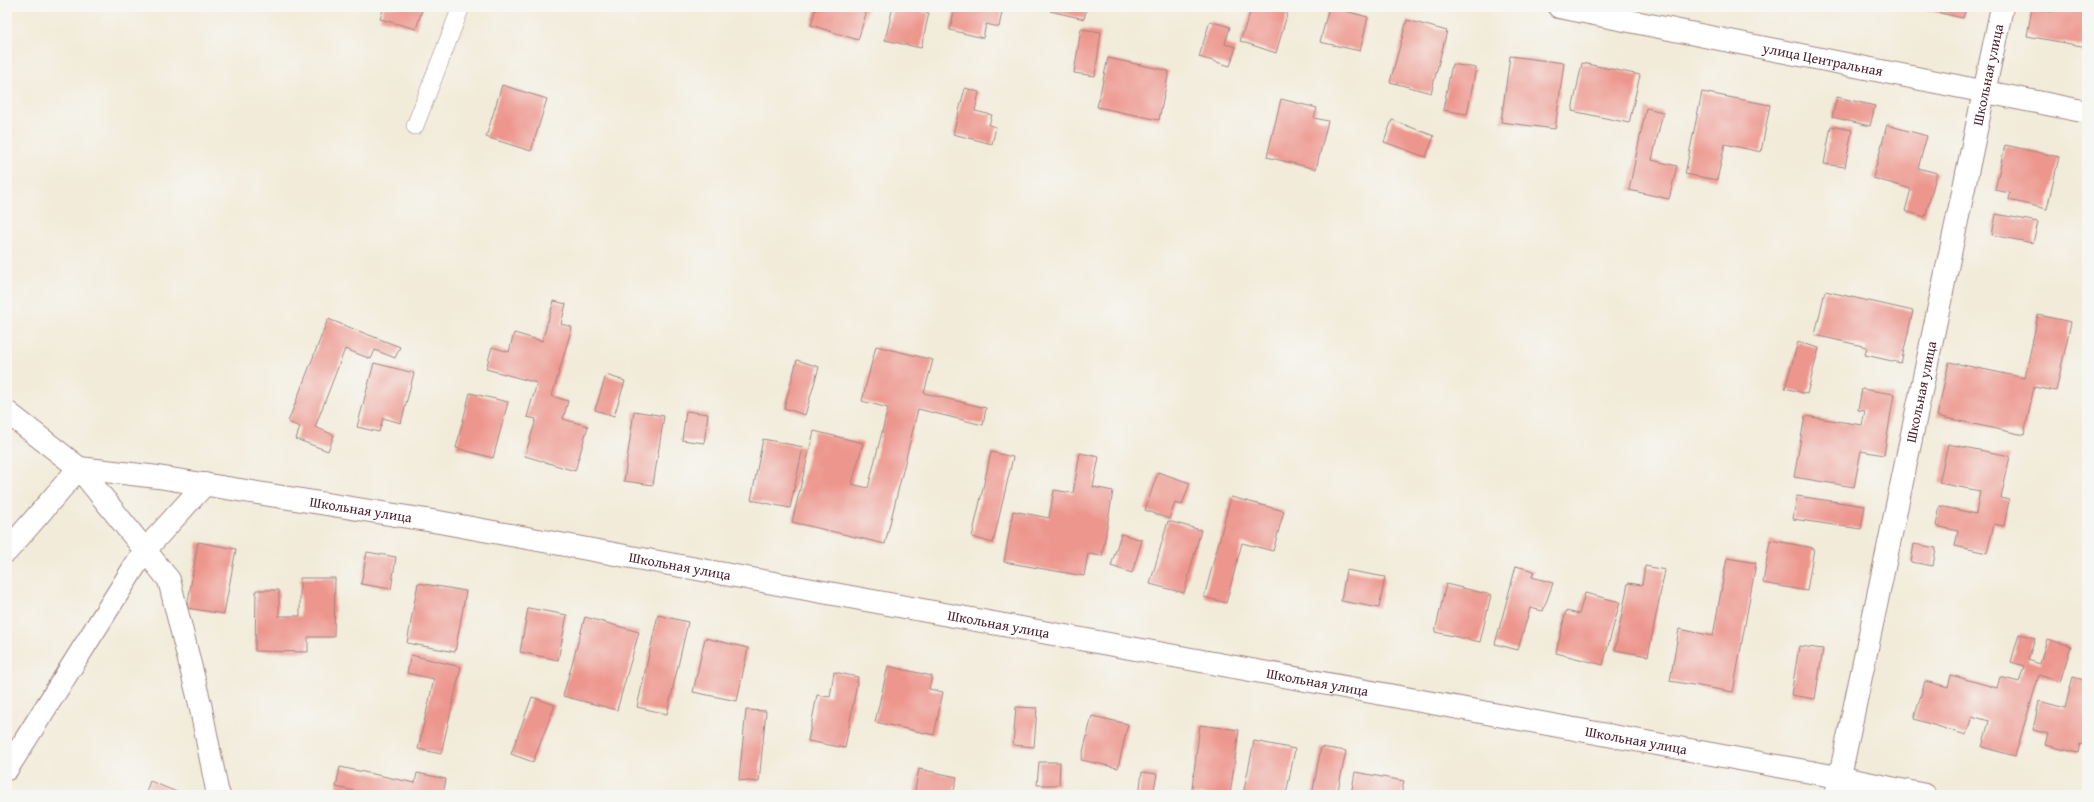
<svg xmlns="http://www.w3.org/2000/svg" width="2094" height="802" viewBox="0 0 2094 802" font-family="'Gentium Book Plus',serif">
	<rect width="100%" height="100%" fill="#f6f6f2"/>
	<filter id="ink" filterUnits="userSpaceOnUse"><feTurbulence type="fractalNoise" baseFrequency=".025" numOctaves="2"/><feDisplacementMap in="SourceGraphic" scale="8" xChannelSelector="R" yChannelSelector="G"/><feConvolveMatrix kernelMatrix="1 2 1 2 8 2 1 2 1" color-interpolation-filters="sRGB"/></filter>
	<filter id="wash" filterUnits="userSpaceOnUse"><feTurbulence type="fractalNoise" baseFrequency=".012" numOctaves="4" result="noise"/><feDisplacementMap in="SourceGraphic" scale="16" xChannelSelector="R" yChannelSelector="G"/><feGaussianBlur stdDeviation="0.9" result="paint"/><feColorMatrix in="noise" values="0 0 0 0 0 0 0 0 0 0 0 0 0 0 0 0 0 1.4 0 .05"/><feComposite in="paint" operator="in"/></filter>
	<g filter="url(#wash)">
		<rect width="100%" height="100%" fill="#f2ebd9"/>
		<g id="blocks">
			<g fill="#ed968d">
				<polygon points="384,7 423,7 416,29 380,19"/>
				<polygon points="816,7 868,7 858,40 811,25"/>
				<polygon points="893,7 903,7 929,13 921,48 885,40"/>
				<polygon points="955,7 1003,7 999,27 986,24 983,38 950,30"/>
				<polygon points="1051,7 1087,7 1084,19 1050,11"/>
				<polygon points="1252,7 1289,8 1276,53 1240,41"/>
				<polygon points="1329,7 1368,17 1360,51 1320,42"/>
				<polygon points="1913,7 1966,7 1963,18"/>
				<polygon points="2053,7 2087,7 2087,47 2027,36 2032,8 2052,12"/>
				<polygon points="1407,20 1447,31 1431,93 1390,82"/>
				<polygon points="1210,21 1230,27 1225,44 1236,47 1230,66 1199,57"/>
				<polygon points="1081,29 1101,32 1095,76 1074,73"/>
				<polygon points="1510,56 1564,63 1555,129 1501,122"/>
				<polygon points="1108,58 1169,71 1159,120 1097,107"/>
				<polygon points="1582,63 1640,75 1629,123 1572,111"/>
				<polygon points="1452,64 1476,68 1467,114 1443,110"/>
				<polygon points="502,85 547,99 531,151 486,137"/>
				<polygon points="965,88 979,92 975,111 992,115 989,125 996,127 992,144 953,134"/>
				<polygon points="1702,92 1770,105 1761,152 1725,144 1717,180 1685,174"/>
				<polygon points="1837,97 1875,106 1870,126 1832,117"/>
				<polygon points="1281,99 1317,108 1314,118 1328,121 1316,169 1267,157"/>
				<polygon points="1646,108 1663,112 1652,160 1677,166 1669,199 1629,190"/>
				<polygon points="1392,120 1434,136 1426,157 1384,142"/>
				<polygon points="1887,125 1927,136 1918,168 1937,173 1925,217 1905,211 1911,189 1873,178"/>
				<polygon points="1831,126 1852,130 1845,167 1824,164"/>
				<polygon points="2005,145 2059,157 2047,209 2009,200 2010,193 1995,190"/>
				<polygon points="1996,214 2038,222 2033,243 1992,235"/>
				<polygon points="1825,291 1913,311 1901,363 1865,355 1867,347 1815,335"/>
				<polygon points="554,301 566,304 561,324 572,327 552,396 568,401 563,419 588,426 575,471 525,456 536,419 527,417 537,383 486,369 492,347 509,352 514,333 542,341"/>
				<polygon points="2038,315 2071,322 2056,391 2034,387 2024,435 1937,416 1949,362 2025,378"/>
				<polygon points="328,319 400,347 395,358 375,350 371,359 345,349 315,427 334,435 328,451 296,439 300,427 288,422"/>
				<polygon points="1798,342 1819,348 1807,394 1785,388"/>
				<polygon points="876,346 933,360 924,393 986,408 983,425 918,409 885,544 792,522 814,431 863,443 852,484 868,488 888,408 862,401"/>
				<polygon points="797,360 819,367 805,415 784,408"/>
				<polygon points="374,363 414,373 401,423 383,418 379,432 357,427"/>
				<polygon points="606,375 625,381 614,416 595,410"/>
				<polygon points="1862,389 1894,394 1884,455 1861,451 1854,487 1794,477 1805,416 1862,425 1865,411 1858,410"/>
				<polygon points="470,393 508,402 493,458 456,448"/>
				<polygon points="634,411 664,416 653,485 624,481"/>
				<polygon points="686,411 708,414 704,443 682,440"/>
				<polygon points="763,439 803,447 790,508 751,500"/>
				<polygon points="1948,444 2010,456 2001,498 2009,500 2004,526 1994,524 1987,553 1955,546 1958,531 1936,526 1940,506 1976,514 1980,491 1939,483"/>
				<polygon points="991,452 1013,457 993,543 972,537"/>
				<polygon points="1080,453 1099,457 1093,487 1113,491 1102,556 1088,554 1084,576 1004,562 1013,511 1049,518 1054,490 1073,493"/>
				<polygon points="1158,472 1190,483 1182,505 1175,503 1169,519 1145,510"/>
				<polygon points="1797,496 1865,506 1861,529 1793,519"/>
				<polygon points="1231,497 1284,511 1273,551 1242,543 1226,603 1204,597"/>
				<polygon points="1168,521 1201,530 1184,593 1150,584"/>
				<polygon points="1121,534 1142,540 1132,573 1111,566"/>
				<polygon points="1770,540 1814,548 1807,591 1763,583"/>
				<polygon points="198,542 236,549 224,614 187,608"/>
				<polygon points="1914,544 1936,548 1933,566 1911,562"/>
				<polygon points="367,552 396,557 391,589 361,584"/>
				<polygon points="1727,558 1756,563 1733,692 1670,681 1679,629 1713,636"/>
				<polygon points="1516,566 1534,571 1532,577 1553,583 1543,611 1530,608 1518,650 1495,644"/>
				<polygon points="1645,566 1665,570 1648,656 1615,650 1628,583 1642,585"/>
				<polygon points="1346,570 1385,577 1379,608 1341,601"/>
				<polygon points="300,578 335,578 334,637 308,637 308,652 255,651 256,590 279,590 279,616 300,616"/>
				<polygon points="418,583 466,591 455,652 407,643"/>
				<polygon points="1446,584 1491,595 1480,642 1435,632"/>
				<polygon points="1585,593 1620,602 1603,665 1556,653 1566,611 1579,614"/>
				<polygon points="528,608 567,615 558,660 520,652"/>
				<polygon points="658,615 688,622 667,714 637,707"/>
				<polygon points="585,617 639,632 617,710 563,696"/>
				<polygon points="2019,634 2035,638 2028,660 2040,664 2047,639 2071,646 2060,682 2039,675 2015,756 1982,747 1989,721 1972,716 1966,735 1914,719 1925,681 1948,687 1951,675 1997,688 2000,677 2019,682 2024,666 2011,662"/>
				<polygon points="705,638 748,648 737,701 693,692"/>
				<polygon points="1799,646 1823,649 1815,699 1791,695"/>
				<polygon points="411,655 461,667 441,754 418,749 434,679 407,673"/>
				<polygon points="888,666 932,676 929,689 943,692 934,735 875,722"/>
				<polygon points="834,672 858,677 845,748 808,741 817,695 830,697"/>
				<polygon points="2073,677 2087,681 2087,746 2080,744 2078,753 2045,745 2048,734 2033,730 2039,701 2065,708"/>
				<polygon points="532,697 555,705 533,762 511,754"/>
				<polygon points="1016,707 1037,708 1034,747 1013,745"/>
				<polygon points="746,710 766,711 759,782 739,780"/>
				<polygon points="1092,716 1128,724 1118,768 1081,760"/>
				<polygon points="1200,725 1239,730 1230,795 1191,795"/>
				<polygon points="1254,741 1295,749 1286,795 1243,795"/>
				<polygon points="1321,747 1346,751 1337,795 1312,795"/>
				<polygon points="1039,762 1060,762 1059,785 1037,785"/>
				<polygon points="340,767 415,783 417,773 446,779 443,795 373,795 336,787"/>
				<polygon points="919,769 957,777 953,795 914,795"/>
				<polygon points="1142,772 1157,774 1153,795 1139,795"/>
				<polygon points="1355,772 1404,781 1401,795 1351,795"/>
				<polygon points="150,781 179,793 178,795 145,795"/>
			</g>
		</g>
	</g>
	<g filter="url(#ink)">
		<use href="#blocks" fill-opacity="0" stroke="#9e8582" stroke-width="1"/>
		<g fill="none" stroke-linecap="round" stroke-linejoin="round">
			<g stroke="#9e8582" stroke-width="18">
				<polyline id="service" points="415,126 461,7"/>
			</g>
			<g stroke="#9e8582" stroke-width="24">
				<g id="minor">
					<polyline points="7,412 79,468 169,580 200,704 217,790 219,795"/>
					<path id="s1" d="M79,468L158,477L439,522L1838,777L1925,795"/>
					<polyline points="7,551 79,468"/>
					<polyline points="7,769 145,550 205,484"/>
					<path id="s2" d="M1836,795L2002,7"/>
				</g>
			</g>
			<g stroke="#9e8582" stroke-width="24">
				<g id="tertiary">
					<path id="s3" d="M1559,7L2087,112"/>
				</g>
			</g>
			<use href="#service" stroke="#fff" stroke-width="17"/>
			<use href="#minor" stroke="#fff" stroke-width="22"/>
			<use href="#tertiary" stroke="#fff" stroke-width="22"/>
		</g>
	</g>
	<g text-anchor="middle" stroke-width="3" stroke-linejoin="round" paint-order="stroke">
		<g font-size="14" fill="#4a1f2b" stroke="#f6f6f2">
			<text dy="5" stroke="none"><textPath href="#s3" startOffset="269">улица Центральная</textPath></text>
			<text dy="5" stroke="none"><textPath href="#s2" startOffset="736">Школьная улица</textPath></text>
			<text dy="5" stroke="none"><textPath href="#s2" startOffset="412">Школьная улица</textPath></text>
			<text dy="5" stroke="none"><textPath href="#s1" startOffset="285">Школьная улица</textPath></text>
			<text dy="5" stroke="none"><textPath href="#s1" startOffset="609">Школьная улица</textPath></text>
			<text dy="5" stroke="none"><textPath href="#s1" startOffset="933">Школьная улица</textPath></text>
			<text dy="5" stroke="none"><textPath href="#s1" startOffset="1257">Школьная улица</textPath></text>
			<text dy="5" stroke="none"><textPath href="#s1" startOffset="1581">Школьная улица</textPath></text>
		</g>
	</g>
	<rect width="2094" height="802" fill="none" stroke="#f6f6f2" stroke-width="24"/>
</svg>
